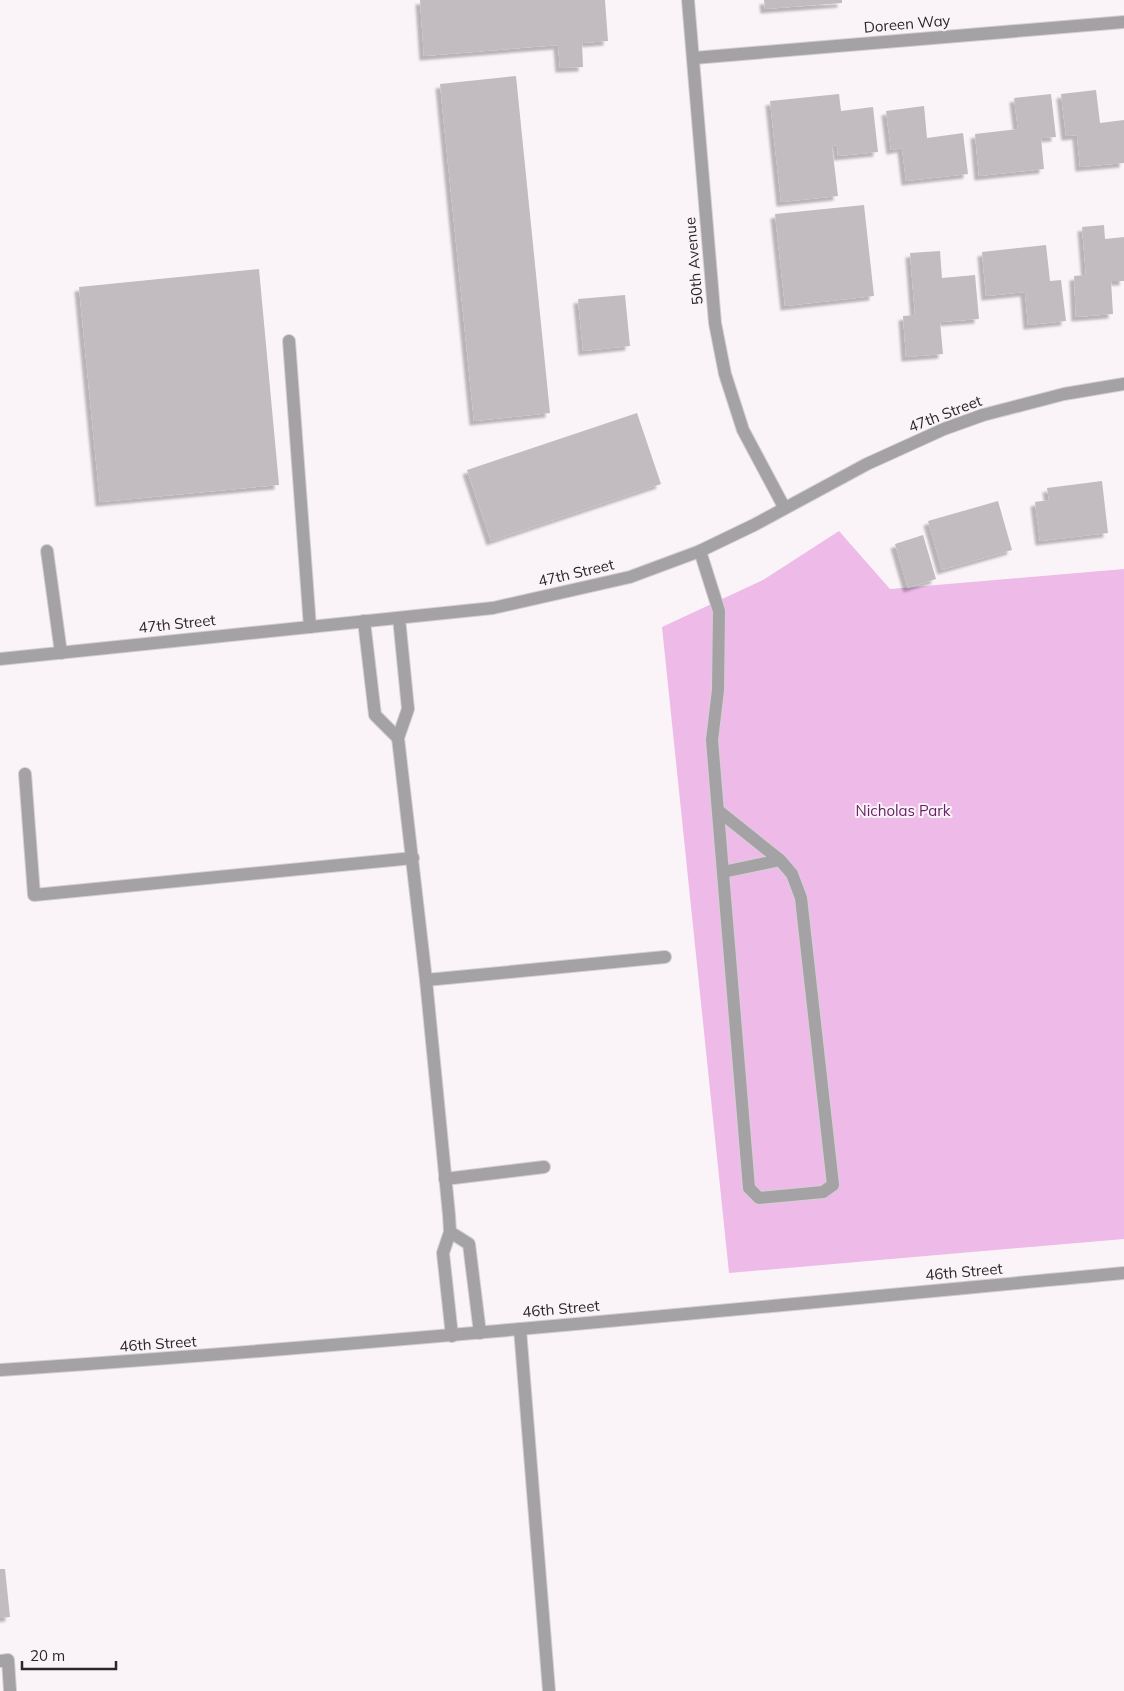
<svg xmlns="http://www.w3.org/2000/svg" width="1124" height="1691" viewBox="0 0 1124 1691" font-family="Mulish,sans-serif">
	<defs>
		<filter id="shadow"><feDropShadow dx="-4.5" dy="4.5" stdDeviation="1" flood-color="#0004"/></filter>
	</defs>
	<rect width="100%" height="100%" fill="#faf4f9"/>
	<polygon fill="#eebbe8" points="839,531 890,589 1124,569 1124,1239 729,1273 662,627 763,580"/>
	<g fill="#c2bcc1" filter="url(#shadow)">
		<polygon points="420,0 605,0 608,41 582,43 583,67 560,68 558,45 424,56"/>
		<polygon points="764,0 842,0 842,3 765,9"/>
		<polygon points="516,76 550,413 474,421 440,84"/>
		<polygon points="1096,90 1100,123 1124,120 1124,163 1080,167 1077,135 1066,136 1061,94"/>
		<polygon points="839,94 841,111 873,107 878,152 838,156 837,145 832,146 838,196 781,202 770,101"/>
		<polygon points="1051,94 1056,137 1041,138 1044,169 979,176 975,134 1018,129 1014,98"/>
		<polygon points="924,106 927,138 963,133 968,174 906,181 902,148 891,150 886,111"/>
		<polygon points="864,205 874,296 785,306 775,214"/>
		<polygon points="1104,225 1105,239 1124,237 1124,281 1111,281 1113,314 1076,317 1074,276 1086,275 1082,227"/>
		<polygon points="1046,245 1050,281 1061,280 1066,321 1028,325 1025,292 986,296 982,252"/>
		<polygon points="940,251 942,278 975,275 979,319 940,322 943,354 906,357 903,316 915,315 910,253"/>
		<polygon points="259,269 279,485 100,502 79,287"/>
		<polygon points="625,295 630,346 583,351 578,299"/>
		<polygon points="637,413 661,484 491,541 467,470"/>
		<polygon points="1102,481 1108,533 1040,541 1035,502 1049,500 1047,488"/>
		<polygon points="998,501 1012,550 942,570 928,521"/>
		<polygon points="923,535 936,579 908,588 895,544"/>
		<polygon points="0,1569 5,1569 10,1617 0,1618"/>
	</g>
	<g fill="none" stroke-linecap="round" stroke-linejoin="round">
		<g stroke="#d4cfd4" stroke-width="14">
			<g id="service">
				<polyline points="289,341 310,627"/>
				<polyline points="47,551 61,653"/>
				<polyline points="700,551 719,611 718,690 712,740 749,1188 759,1198 823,1192 833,1185 801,898 792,874 780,860 720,812"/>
				<polyline points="399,618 408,709 398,738 426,980 449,1215 450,1232 443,1253 452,1336"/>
				<polyline points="364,621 375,715 398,738"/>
				<polyline points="25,774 34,895 413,858"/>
				<polyline points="723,872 780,860"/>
				<polyline points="426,980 665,957"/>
				<polyline points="445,1179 544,1167"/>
				<polyline points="450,1232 469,1244 480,1333"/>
				<polyline points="520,1329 549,1691"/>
				<polyline points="0,1661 8,1660 10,1691"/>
			</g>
		</g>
		<g stroke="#d4cfd4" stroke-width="14">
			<g id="minor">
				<polyline points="688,0 715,323 725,374 743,430 784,507"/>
				<polyline points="694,58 1124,22"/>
				<path d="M0,1370C375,1345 750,1308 1124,1273"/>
			</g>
		</g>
		<g stroke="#d4cfd4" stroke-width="14">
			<polyline id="tertiary" points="0,659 493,608 630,577 700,551 754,525 867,464 944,429 983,415 1064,394 1124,384"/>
		</g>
		<use href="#service" stroke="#a4a2a4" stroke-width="12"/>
		<use href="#minor" stroke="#a4a2a4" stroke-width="12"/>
		<use href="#tertiary" stroke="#a4a2a4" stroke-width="12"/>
	</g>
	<g text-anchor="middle" stroke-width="4" stroke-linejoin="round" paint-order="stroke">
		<g font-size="15" fill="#292729" stroke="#faf4f9">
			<text transform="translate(907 24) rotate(-5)" y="5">Doreen Way</text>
			<text transform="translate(694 261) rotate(-95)" y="5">50th Avenue</text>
			<text transform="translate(945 414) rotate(-21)" y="5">47th Street</text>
			<text transform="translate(576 573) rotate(-13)" y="5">47th Street</text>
			<text transform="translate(177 624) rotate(-6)" y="5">47th Street</text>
			<text transform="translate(964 1272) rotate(-5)" y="5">46th Street</text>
			<text transform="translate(561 1309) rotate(-5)" y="5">46th Street</text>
			<text transform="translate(158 1344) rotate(-4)" y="5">46th Street</text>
		</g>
		<g font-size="15" fill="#6b2167" stroke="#faf4f9">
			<text x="903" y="816">Nicholas Park</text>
		</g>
	</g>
	<path d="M22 1661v8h94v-8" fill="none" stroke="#292729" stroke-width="2.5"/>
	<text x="30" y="1661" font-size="15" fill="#292729" stroke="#faf4f9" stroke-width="4" paint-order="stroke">20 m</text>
</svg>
